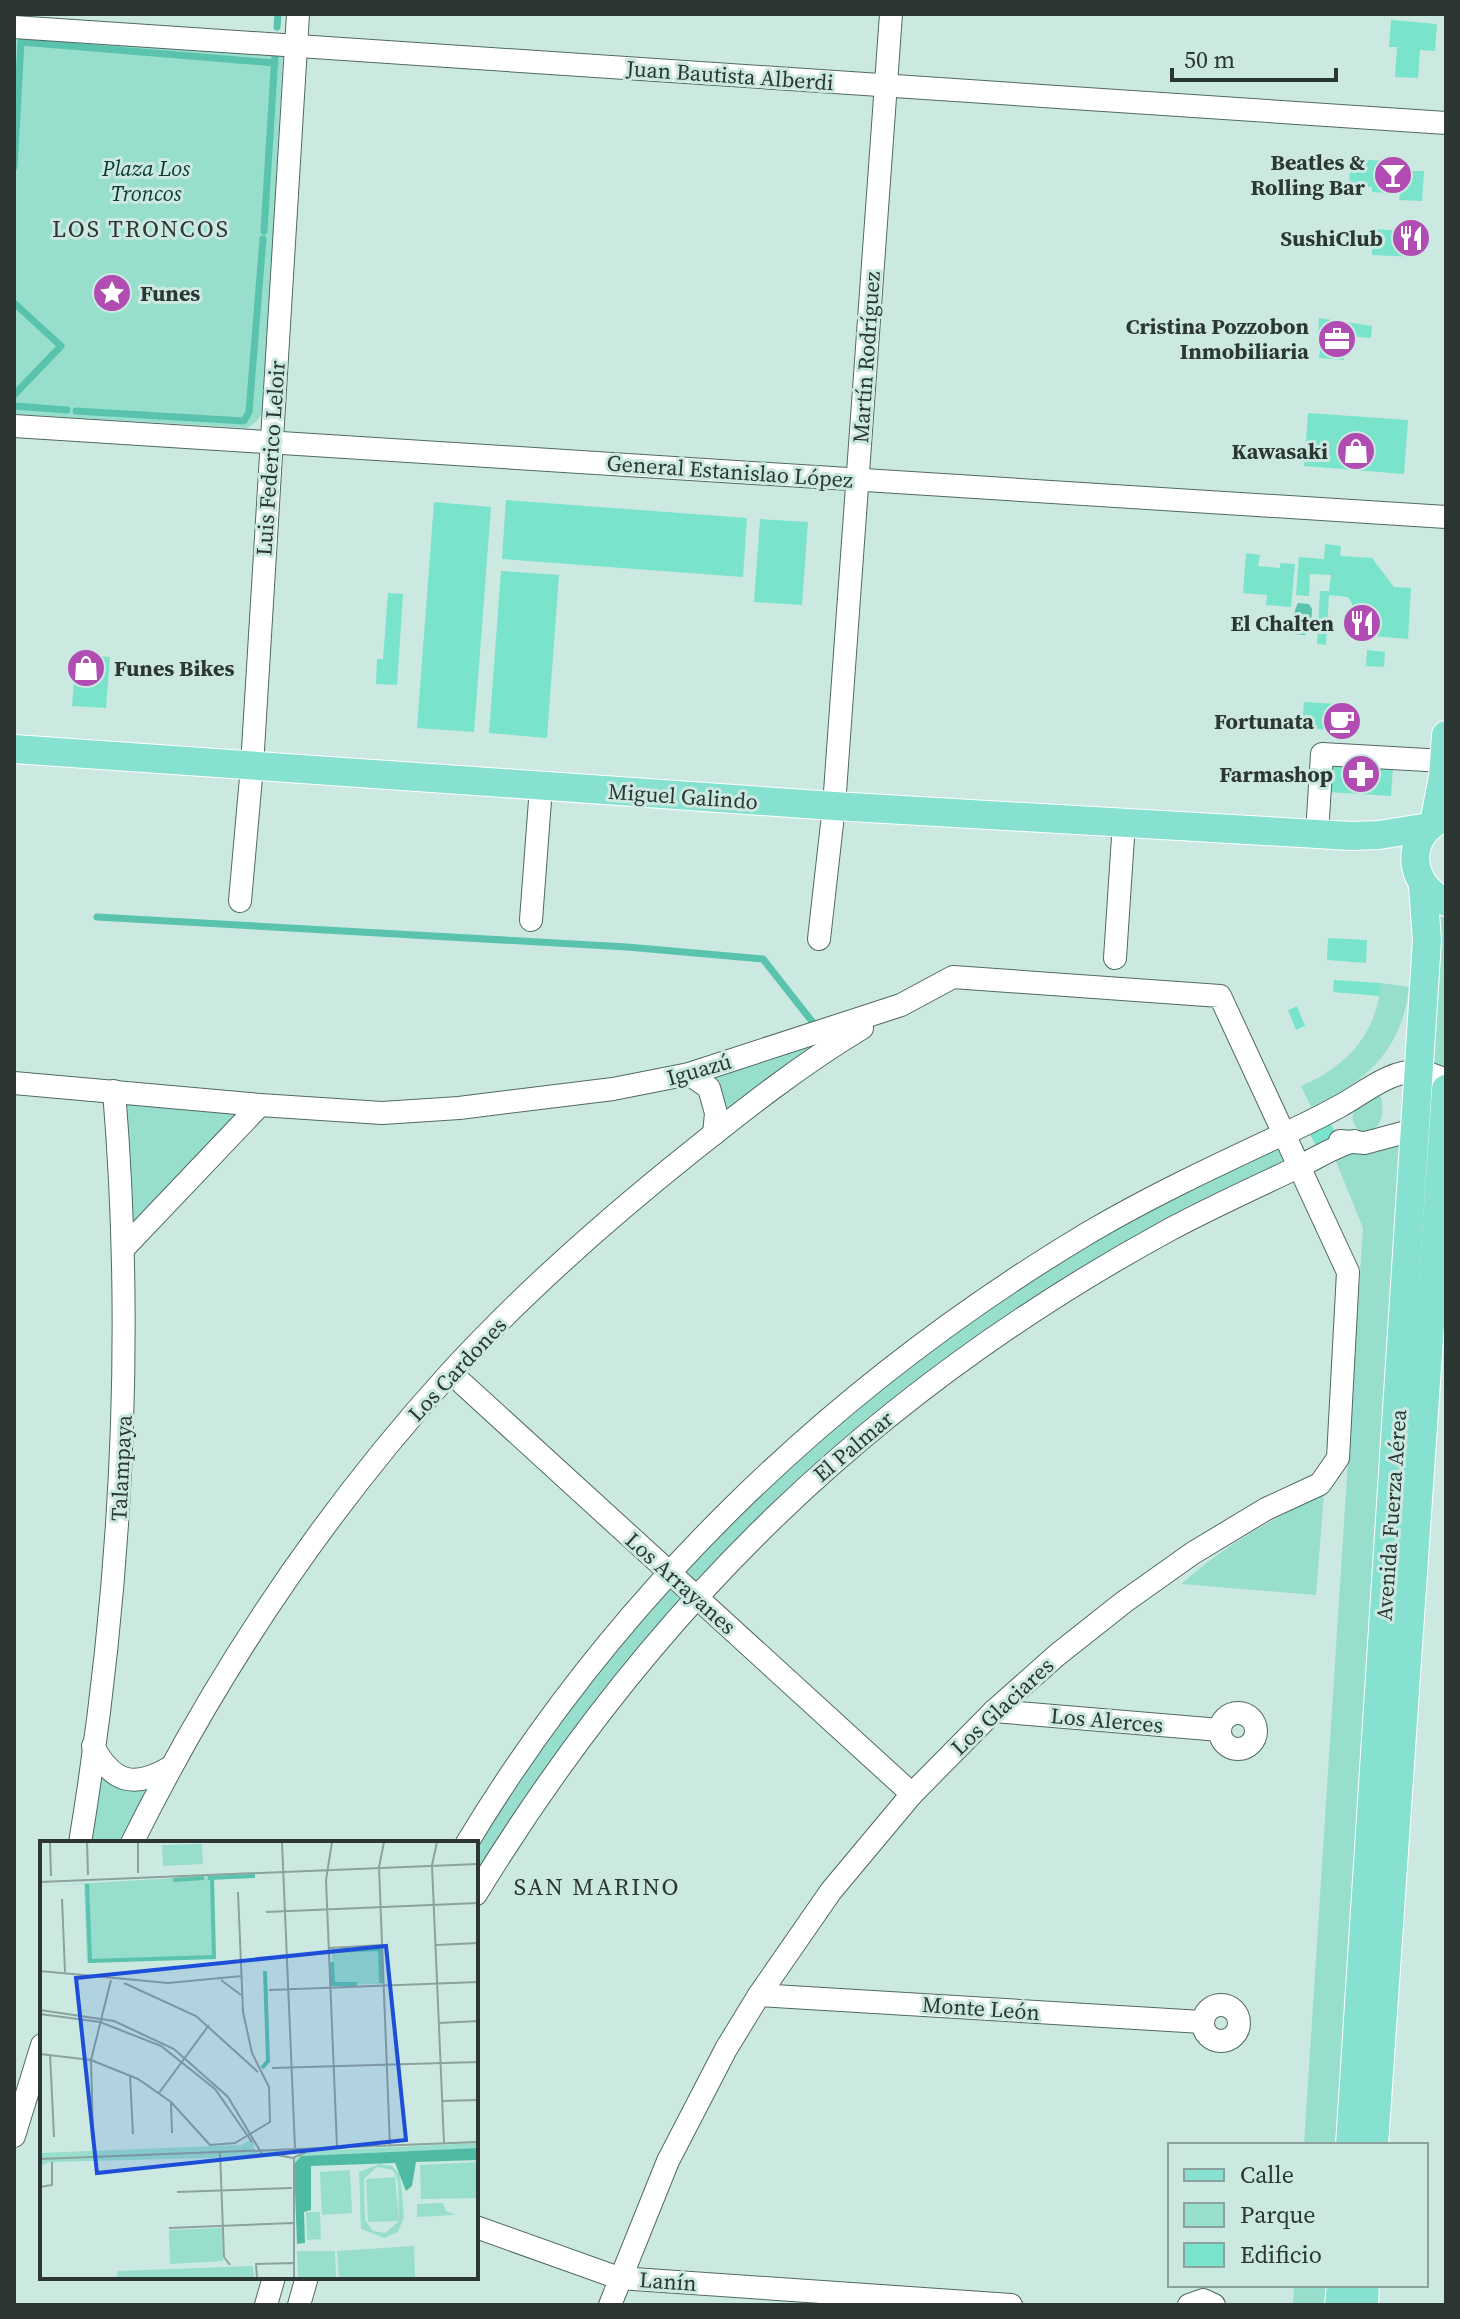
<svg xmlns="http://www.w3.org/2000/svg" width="1460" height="2319" viewBox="0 0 1460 2319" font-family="'Source Serif 4',serif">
	<rect width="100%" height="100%" fill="#cce9e1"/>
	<g fill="#98decc">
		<polygon points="14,38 283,56 263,412 256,422 247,428 14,414"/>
		<polygon points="1446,902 1446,1089 1374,2145 1304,2145 1363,1228 1333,1154 1416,1129 1427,911"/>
		<path d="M1381,983L1409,987C1402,1050 1367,1082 1311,1107L1301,1086C1346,1067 1377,1034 1381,983Z"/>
		<polygon points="836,1027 714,1134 716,1113 689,1074"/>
		<polygon points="114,1091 260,1105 124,1248"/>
		<path d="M1377,1095L1381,1097C1385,1114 1381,1132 1362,1135C1342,1112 1357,1108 1377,1095Z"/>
		<polygon points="1284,1134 1299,1166 932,1381 696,1596 476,1894 476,1843 543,1728 744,1495 998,1290"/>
		<path d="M1324,1494L1316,1595L1181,1584C1227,1544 1270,1520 1324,1494Z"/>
		<polygon points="93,1746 125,1780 169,1768 132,1843 80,1843"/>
		<polygon points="1294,2285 1365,2285 1364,2305 1293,2305"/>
	</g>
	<polygon fill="#59c3ad" points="1298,603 1309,604 1312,609 1311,630 1305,635 1293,634 1295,610"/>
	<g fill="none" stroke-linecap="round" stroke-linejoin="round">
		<g stroke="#59c3ad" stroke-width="7">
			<polyline points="277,27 278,14"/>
			<polyline points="14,167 21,42 275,63"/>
			<polyline points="264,231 275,55"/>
			<polyline points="14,303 61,346 14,395"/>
			<polyline points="14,406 67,410"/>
			<polyline points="76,411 244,421 249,412 263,239"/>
			<polyline points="97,917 627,947 763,959 818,1029"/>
		</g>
	</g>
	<g fill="#7ae3cb">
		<polygon points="1391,20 1437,24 1435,51 1420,50 1418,78 1395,77 1397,47 1389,47"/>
		<polygon points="1351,159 1405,162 1405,166 1410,167 1409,171 1424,171 1422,201 1399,200 1400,194 1372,192 1372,187 1349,185"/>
		<polygon points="1417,224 1424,236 1416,241 1416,257 1372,255 1373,229 1406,231"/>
		<polygon points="1319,318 1372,326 1371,338 1345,336 1345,340 1338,340 1337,345 1345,345 1344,360 1319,358 1321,343 1328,344 1329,339 1318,338"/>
		<polygon points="1308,413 1408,420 1404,474 1304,466"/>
		<polygon points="506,500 747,518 743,577 502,559"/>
		<polygon points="434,502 491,507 474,732 417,728"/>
		<polygon points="760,519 808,522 802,605 754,602"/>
		<polygon points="1325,544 1341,546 1340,556 1372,558 1394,587 1411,588 1408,639 1350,634 1352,603 1348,597 1329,595 1326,645 1317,644 1320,591 1329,591 1331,575 1310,574 1309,596 1296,595 1299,557 1324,559"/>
		<polygon points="1246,553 1260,555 1258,566 1280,568 1280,563 1295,564 1291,607 1266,605 1267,595 1243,593"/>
		<polygon points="501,571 559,575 547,738 489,733"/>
		<polygon points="388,593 403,594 397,685 376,684 377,659 383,659"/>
		<polygon points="1367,650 1385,652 1384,667 1366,666"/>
		<polygon points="76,654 110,657 106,708 72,706"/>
		<polygon points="1304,702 1353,705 1351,731 1302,728"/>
		<polygon points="1330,762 1393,767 1391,796 1328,792"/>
		<polygon points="1328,938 1367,940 1366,963 1327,960"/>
		<polygon points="1334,980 1381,983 1380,996 1333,992"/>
		<polygon points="1297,1006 1305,1026 1296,1030 1288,1010"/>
		<polygon points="1321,1103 1343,1149 1322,1159 1300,1113"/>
	</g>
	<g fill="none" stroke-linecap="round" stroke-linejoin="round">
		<g stroke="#506963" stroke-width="24">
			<g id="minor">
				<polyline points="14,27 1446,123"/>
				<polyline points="14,426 1446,517"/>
				<polyline points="1317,834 1322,754 1444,761"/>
				<polyline points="240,901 252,766 298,14"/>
				<polyline points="531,920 541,787"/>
				<polyline points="819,939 834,806 891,14"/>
				<polyline points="1115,958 1124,822"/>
				<polyline points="689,1074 709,1088 716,1113 714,1134"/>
				<polyline points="14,1083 260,1105 382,1113 459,1108 613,1089 689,1074 901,1005 953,977 1220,996 1348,1272 1338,1458 1320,1484 1266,1509 1193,1553 1124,1602 1057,1655 994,1711 912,1794 831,1891 759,1995 726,2049 668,2161 610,2305"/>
				<polyline points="1340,1141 1365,1143 1428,1126"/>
				<polyline points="124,1248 260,1105"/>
				<polyline points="451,1373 912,1794"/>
				<polyline points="994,1711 1220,1730"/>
				<circle cx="1238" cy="1731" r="18"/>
				<path d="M93,1746C112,1782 133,1789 169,1768"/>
				<path d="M80,1843C121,1594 135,1343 114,1091"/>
				<path d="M132,1843C216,1674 323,1513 450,1373C524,1292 606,1220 691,1152C746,1108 802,1064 862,1028"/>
				<path d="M467,1843C619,1591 836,1384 1088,1233C1149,1197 1213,1167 1277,1137C1298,1128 1320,1117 1340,1106C1364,1093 1392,1068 1421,1072C1429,1073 1438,1077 1446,1079"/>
				<path d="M476,1894C652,1606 872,1392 1169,1230C1210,1208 1252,1189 1294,1169C1314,1160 1332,1147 1354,1141"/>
				<polyline points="759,1995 1202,2022"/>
				<circle cx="1221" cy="2023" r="18"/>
				<polyline points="14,2136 42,2045"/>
				<polyline points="476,2227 619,2278 1011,2305"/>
				<polyline points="266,2305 274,2277"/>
				<polyline points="299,2305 307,2277"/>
				<polyline points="1189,2305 1203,2300 1214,2305"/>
			</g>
		</g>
		<g stroke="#fff" stroke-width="30">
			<g id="major">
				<polyline points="14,749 834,806 1352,836 1379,835 1429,827"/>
				<path d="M1437,821C1403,843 1411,887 1446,902"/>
				<polyline points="1434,823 1443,777 1446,735"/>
				<polyline points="1350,2145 1427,940 1423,886"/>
				<polyline points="1374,2145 1446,1089"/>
				<polyline points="1339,2305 1341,2285"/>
				<polyline points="1364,2305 1365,2285"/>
			</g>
		</g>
		<use href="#minor" stroke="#fff" stroke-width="22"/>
		<use href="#major" stroke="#86e1d0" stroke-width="28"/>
	</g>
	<defs>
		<g id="bar-disc" transform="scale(2)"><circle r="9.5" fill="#b14cb2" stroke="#cce9e1"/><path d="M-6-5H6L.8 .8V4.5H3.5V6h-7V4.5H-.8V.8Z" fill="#fff"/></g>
		<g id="restaurant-disc" transform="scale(2)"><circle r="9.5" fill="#b14cb2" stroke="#cce9e1"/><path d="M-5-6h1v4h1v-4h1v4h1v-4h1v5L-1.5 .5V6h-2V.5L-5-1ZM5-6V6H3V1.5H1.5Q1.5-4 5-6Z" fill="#fff"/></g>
		<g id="sight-disc" transform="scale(2)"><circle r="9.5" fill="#b14cb2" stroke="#cce9e1"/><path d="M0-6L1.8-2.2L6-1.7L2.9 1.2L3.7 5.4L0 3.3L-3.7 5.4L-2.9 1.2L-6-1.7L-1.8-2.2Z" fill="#fff"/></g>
		<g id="office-disc" transform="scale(2)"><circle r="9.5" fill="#b14cb2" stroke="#cce9e1"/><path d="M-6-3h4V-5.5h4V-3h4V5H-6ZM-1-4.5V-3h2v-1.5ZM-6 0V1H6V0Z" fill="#fff"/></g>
		<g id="shop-disc" transform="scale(2)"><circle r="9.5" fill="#b14cb2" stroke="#cce9e1"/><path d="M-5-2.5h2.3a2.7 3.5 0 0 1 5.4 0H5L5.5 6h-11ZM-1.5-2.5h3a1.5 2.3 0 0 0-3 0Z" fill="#fff"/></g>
		<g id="cafe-disc" transform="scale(2)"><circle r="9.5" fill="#b14cb2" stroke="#cce9e1"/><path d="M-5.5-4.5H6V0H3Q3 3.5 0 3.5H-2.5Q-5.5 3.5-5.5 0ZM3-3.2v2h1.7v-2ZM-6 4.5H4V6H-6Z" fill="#fff"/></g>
		<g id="pharmacy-disc" transform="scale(2)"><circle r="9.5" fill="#b14cb2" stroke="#cce9e1"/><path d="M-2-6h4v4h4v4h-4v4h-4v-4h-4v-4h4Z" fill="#fff"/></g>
	</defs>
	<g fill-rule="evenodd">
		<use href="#bar-disc" x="1393" y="175"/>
		<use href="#restaurant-disc" x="1411" y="238"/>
		<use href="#sight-disc" x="112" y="293"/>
		<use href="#office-disc" x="1337" y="339"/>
		<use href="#shop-disc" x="1356" y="451"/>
		<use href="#restaurant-disc" x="1362" y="623"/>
		<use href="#shop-disc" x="86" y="668"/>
		<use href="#cafe-disc" x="1342" y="721"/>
		<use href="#pharmacy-disc" x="1361" y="774"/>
	</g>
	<g text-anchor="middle" stroke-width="6" stroke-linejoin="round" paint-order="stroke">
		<g font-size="22" fill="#2c3734" stroke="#cce9e1">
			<text transform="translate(730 75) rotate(4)" y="8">Juan Bautista Alberdi</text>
			<text transform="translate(866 357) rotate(-86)" y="8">Martín Rodríguez</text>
			<text transform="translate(270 458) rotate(-86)" y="8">Luis Federico Leloir</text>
			<text transform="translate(730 471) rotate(4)" y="8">General Estanislao López</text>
			<text transform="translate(683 796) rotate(4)" y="8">Miguel Galindo</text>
			<text transform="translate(699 1069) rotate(-16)" y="8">Iguazú</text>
			<text transform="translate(457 1369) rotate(-47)" y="8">Los Cardones</text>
			<text transform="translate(853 1446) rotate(-40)" y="8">El Palmar</text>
			<text transform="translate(121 1468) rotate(-87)" y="8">Talampaya</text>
			<text transform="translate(1391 1515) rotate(-86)" y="8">Avenida Fuerza Aérea</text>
			<text transform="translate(681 1583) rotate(42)" y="8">Los Arrayanes</text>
			<text transform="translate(1002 1706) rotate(-43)" y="8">Los Glaciares</text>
			<text transform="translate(1107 1720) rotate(5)" y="8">Los Alerces</text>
			<text transform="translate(981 2008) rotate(4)" y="8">Monte León</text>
			<text transform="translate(668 2281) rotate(4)" y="8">Lanín</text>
		</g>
		<g font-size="22" font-weight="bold" fill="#2c3734" stroke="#cce9e1" text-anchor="end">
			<text x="1365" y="170">Beatles &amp;<tspan x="1365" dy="25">Rolling Bar</tspan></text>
			<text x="1383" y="246">SushiClub</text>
			<text x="140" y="301" text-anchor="start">Funes</text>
			<text x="1309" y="334">Cristina Pozzobon<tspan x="1309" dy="25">Inmobiliaria</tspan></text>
			<text x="1328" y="459">Kawasaki</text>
			<text x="1334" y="631">El Chalten</text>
			<text x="114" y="676" text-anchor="start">Funes Bikes</text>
			<text x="1314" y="729">Fortunata</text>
			<text x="1333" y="782">Farmashop</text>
		</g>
		<g font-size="22" font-style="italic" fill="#083b31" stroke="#cce9e1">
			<text x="146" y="176">Plaza Los<tspan x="146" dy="25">Troncos</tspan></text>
		</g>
		<g font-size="24" letter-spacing="2" fill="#2c3734" stroke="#cce9e1">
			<text x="141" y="237">LOS TRONCOS</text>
			<text x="597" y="1895">SAN MARINO</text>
		</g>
	</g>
	<g transform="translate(40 1841)">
		<rect width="438" height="438" fill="#cce9e1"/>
		<path d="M162,3L163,23L123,25L122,4ZM222,32L172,39L175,117L47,122L44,43L0,45ZM341,107L342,143L292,144V108ZM210,299L219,303L213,304L215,309L246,310L247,315L10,321L0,325V312L201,304ZM438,302V307L261,315L253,322L261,313L273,310ZM438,321V357L381,358L380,324ZM339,323L352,325L360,334L364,376L358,391L344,397L321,388L319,331ZM337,326L352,329L355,333L358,342L359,379L355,336L326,338L328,381L359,380L345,392L333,390L325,379L324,338ZM310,329L312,372L282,374L280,331ZM403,362L406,370L416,374L377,376V363ZM266,371H280L281,398L267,399ZM182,387L183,420L130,423L129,389ZM374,405L375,437H299L297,410ZM257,410H295L296,437H258ZM213,425L214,437H76L78,430Z" fill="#98decc" fill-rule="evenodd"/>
		<path d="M438,307V319L376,321L372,345L366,350L355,322L271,325V369L264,371L265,402L257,403L254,323L261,315Z" fill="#50bba5"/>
		<path fill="none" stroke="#59c3ad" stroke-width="4" d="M168,37L215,35M133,39L164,37M47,43L50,120L174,116L172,37M292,110L340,108L341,142M292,121L293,143H317M222,227L228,220L225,130"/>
		<path fill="none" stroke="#8ca29c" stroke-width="2" d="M10,1L11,35M47,1L48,34M98,1V32M242,1L255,307M292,1L286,39L297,306M344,1L339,26L350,305M397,1L392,24L404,302M0,41L438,23M22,58L25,131M226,71L438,62M396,104L438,102M289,107L342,104M0,130L128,142L202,135M181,139L201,154M84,142L156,175L218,231M229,149L438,141M0,169L74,180L134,208L188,256L222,313M0,173L60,181L121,205L175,248L212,301M399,182L438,180M0,213L51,219L98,238L131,261L170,304L195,302L230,281L229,246L212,212L203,171L198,51M10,213L14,296M232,227L438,221M90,234L93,293M119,252L169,184M402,260L438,259M131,262L132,292M53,295L51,219L71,139M180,311L184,416L190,424M231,313L253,317L266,311M0,318L438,301M0,346L12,344V321M137,351L252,347M129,387L253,382M217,437L216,423L253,422M254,437V316"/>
		<path fill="#1d4ed8" fill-opacity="0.15" stroke="#1d4ed8" stroke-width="4" d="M346,105L366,299L57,332L36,137Z"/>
		<rect width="438" height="438" fill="none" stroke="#2c3734" stroke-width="4"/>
	</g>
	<rect width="1460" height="2319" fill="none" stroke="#2c3734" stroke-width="32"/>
	<rect x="1168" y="2143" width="260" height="144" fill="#cce9e1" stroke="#8ca29c" stroke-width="2"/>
	<rect x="1184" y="2169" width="40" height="12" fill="#86e1d0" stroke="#8ca29c" stroke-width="2"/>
	<text x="1240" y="2183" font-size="24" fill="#2c3734">Calle</text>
	<rect x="1184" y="2203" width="40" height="24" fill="#98decc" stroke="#8ca29c" stroke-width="2"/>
	<text x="1240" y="2223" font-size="24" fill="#2c3734">Parque</text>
	<rect x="1184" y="2243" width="40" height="24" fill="#7ae3cb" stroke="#8ca29c" stroke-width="2"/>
	<text x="1240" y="2263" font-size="24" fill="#2c3734">Edificio</text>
	<path d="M1172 68v12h164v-12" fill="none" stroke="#2c3734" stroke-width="4"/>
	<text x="1184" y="68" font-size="24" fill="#2c3734" stroke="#cce9e1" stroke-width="6" paint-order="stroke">50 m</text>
</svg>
